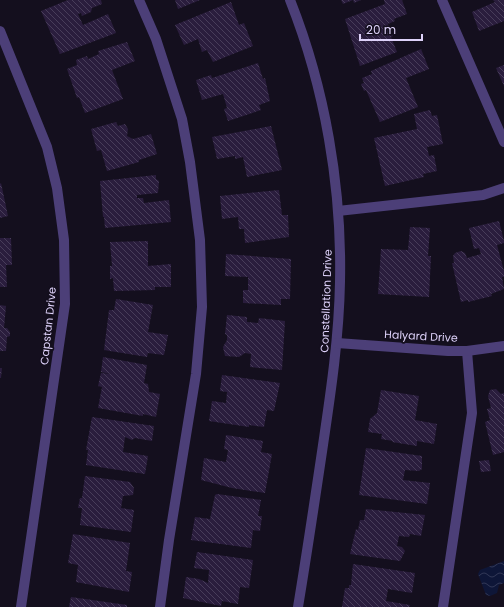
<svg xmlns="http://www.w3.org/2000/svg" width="504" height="607" viewBox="0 0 504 607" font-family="Poppins,sans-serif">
	<defs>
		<pattern id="water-waves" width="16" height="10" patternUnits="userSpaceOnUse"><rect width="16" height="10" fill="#0e1638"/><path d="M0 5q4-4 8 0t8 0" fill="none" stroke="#313756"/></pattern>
		<pattern id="building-back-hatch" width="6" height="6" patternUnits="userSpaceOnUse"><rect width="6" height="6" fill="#2a1d3d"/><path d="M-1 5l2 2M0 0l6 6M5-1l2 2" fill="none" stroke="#483d5a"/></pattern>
	</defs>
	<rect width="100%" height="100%" fill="#140f1e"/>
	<polygon fill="url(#water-waves)" points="504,561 504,583 499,585 497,593 490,596 486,595 478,574 480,570"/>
	<g fill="url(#building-back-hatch)">
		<polygon points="68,0 101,0 102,4 92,8 91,12 82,16 81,13 78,14 83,25 108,14 116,33 60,54 41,11"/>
		<polygon points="175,0 200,0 178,9"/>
		<polygon points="341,0 361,0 354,3 353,0 343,4"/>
		<polygon points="384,0 402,0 407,14 394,19 395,21 388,24 393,36 391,37 397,52 360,66 345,19 385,4"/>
		<polygon points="493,0 504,0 504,21 479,31 472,12 495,2"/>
		<polygon points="231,2 239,25 244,23 253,46 213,62 207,50 202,52 201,49 198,39 184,45 175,25"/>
		<polygon points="127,42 135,61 112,70 123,99 85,113 79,97 77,98 67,69 77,65 76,60 87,56 88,59 99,54 98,51"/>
		<polygon points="421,49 429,69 406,78 418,107 380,122 366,90 364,91 361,84 364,83 362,78 372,74 371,71"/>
		<polygon points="258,63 263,79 265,78 270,101 259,105 261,110 228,121 224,109 227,108 223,94 202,100 196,80 211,75 212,78"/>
		<polygon points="504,65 504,86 496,68"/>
		<polygon points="430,110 432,116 437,115 443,144 427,147 429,156 434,155 437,171 423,174 424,177 385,186 374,138 417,129 414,114"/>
		<polygon points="116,122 118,126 125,124 128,129 127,136 133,139 151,134 157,154 139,160 139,162 107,171 101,150 97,151 91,129"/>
		<polygon points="271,126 282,170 247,177 243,157 235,159 235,156 217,159 212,137"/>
		<polygon points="156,175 156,179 159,181 158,193 137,195 137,198 143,198 144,203 169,200 171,222 105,228 104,217 103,217 100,181"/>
		<polygon points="1,183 8,216 0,218 0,184"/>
		<polygon points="279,190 282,215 288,215 289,237 245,243 244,229 239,229 238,217 222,219 220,196"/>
		<polygon points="499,221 504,241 504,243 497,245 504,271 504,277 502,277 504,289 491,294 492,296 468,302 468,300 461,302 452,263 454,263 453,256 455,253 461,251 465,253 467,258 481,254 479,248 474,249 469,228"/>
		<polygon points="410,227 430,228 428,256 431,256 429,297 378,294 381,249 408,250"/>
		<polygon points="0,238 11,238 12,265 6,265 7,287 0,287"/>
		<polygon points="148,241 148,266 171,264 171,287 155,287 155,290 114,291 113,278 110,279 110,266 112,266 110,242"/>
		<polygon points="226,254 291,259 290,299 281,299 281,305 243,303 243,290 248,290 248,277 225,276"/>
		<polygon points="116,299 153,305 148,332 168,335 164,355 148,353 147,357 104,350 109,310 114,310"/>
		<polygon points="0,305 6,306 4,328 7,328 10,332 10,336 7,337 6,351 0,351"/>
		<polygon points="227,315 247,317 247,322 258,323 259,318 285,321 282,370 250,367 251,354 245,353 239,357 225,356 223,347 227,340 227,335 225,334"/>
		<polygon points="103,357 147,365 144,383 148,384 149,392 160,394 156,417 143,414 143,416 98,408 102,387 98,386 101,373 111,374 101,372"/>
		<polygon points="0,368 2,368 1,378 0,378"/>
		<polygon points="222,375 280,383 274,411 267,410 264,427 249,425 249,427 209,421 212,401 226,403 227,392 220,391"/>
		<polygon points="496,389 501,394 504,393 504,452 493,455 485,422 490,420 487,409 491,408 488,396 490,390"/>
		<polygon points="381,390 419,396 415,420 437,424 434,444 417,441 417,446 392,442 393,441 381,439 382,434 368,432 370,419 377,413"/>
		<polygon points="92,417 154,426 152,441 135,438 132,440 125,437 123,452 148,456 145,474 86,465 88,450 86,450"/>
		<polygon points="226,435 263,441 261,452 272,454 265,493 232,488 201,480 204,458 226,462 228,450 224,449"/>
		<polygon points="366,448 422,456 422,469 419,471 405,470 403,480 430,483 427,504 359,495"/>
		<polygon points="489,460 491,471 481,472 479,461"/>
		<polygon points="85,476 130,482 134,488 133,495 123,496 121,508 134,510 131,532 80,525 82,508 78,508 80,498 82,498"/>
		<polygon points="217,494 261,500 258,516 262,516 260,531 253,530 251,548 191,540 195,517 210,519 215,495"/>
		<polygon points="366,509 425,515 421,536 410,534 409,537 399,536 397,546 402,547 405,551 400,561 350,554 356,529 358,530 360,520 364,520"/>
		<polygon points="73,534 130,543 126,571 132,572 129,592 76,582 78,565 68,563"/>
		<polygon points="197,552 253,560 249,588 240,587 238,604 222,601 221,606 183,598 186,577 199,579 208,583 209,570 194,568"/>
		<polygon points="353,564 415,573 412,593 388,589 386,601 410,605 409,607 342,607 345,588 349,588 349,585 351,585"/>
		<polygon points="71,597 127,605 127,607 69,607"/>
	</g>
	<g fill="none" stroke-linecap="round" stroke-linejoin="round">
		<g stroke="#4c3f78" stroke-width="10">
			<polyline points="139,0 156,39 182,119 190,162 200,240 202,307 196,374 169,540 160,607"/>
			<polyline points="442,0 504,142"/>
			<polyline points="338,211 483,195 504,188"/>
			<polyline points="443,607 472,413 467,351"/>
		</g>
		<g stroke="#4c3f78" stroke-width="10">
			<path d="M290,0C325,88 342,187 340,282C339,337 331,391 323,445C315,499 307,553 298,607"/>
			<polyline points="0,31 47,147 57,188 64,240 65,304 21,607"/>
			<polyline points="337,343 448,351 467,351 504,346"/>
		</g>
	</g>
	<g text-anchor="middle" stroke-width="3.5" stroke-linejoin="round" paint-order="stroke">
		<g font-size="11" fill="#ded2fa" stroke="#140f1e">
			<text transform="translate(326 301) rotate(-88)" y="4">Constellation Drive</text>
			<text transform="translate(48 326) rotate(-84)" y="4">Capstan Drive</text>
			<text transform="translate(421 336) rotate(3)" y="4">Halyard Drive</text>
		</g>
	</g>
	<path d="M360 34v6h62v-6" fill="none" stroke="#ded2fa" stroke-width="2"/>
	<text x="366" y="34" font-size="12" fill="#ded2fa" stroke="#140f1e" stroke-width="3" paint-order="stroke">20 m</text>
</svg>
